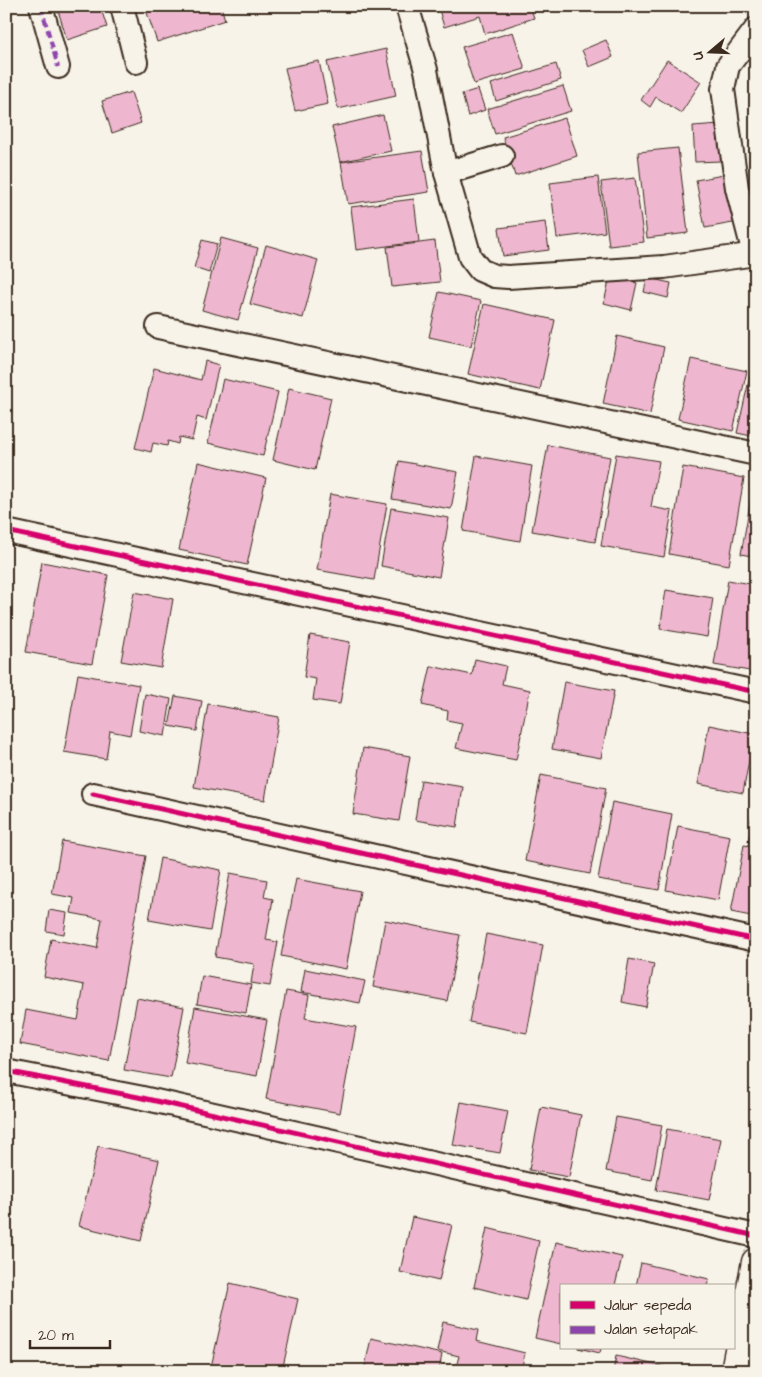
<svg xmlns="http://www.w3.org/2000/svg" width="762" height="1377" viewBox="0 0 762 1377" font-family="'Architects Daughter',sans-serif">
	<rect width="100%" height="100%" fill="#f7f3e8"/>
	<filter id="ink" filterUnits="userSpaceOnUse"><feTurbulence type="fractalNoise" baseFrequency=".02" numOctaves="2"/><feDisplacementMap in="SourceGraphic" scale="10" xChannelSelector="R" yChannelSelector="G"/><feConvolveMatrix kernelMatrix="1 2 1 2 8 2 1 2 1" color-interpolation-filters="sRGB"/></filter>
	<g filter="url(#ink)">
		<g fill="#eeb7cf" stroke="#3b2a1e">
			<polygon points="61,6 100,6 107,27 67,40 57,7"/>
			<polygon points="221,6 225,20 157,42 145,7"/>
			<polygon points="438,6 530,6 534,18 485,34 480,16 444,27"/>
			<polygon points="513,32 525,69 474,84 462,47"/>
			<polygon points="606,40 613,57 589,67 582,50"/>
			<polygon points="386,49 396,96 338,109 327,62"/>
			<polygon points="667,60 701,82 681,113 656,97 650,107 641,100"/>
			<polygon points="319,61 328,104 295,111 285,68"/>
			<polygon points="556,64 561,80 496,101 491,84"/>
			<polygon points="563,86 571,111 495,134 487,109"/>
			<polygon points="478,89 485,110 468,116 462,94"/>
			<polygon points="131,92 141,123 112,133 102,101"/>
			<polygon points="383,115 391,151 340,162 332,127"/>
			<polygon points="565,118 577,156 515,176 503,137"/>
			<polygon points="720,124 721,161 695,162 693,126"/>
			<polygon points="678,148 688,233 647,238 638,152"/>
			<polygon points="422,151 429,192 348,204 341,162"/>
			<polygon points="729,174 738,222 705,228 696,180"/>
			<polygon points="598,177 605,232 557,238 550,183"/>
			<polygon points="635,178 644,242 609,246 601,182"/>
			<polygon points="414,199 419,242 356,250 351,207"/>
			<polygon points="545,222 549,250 503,256 499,228"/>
			<polygon points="221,238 258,248 238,320 202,310"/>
			<polygon points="202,240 217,244 209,273 194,268"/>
			<polygon points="435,241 440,282 392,287 387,247"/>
			<polygon points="266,245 318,260 303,318 250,304"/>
			<polygon points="610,276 637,283 631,310 604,303"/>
			<polygon points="647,278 671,283 668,298 644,292"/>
			<polygon points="439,292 481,301 471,346 429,337"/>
			<polygon points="484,304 555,320 540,390 468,374"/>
			<polygon points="617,336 664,347 650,414 603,404"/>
			<polygon points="691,359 747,371 733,431 678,419"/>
			<polygon points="205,361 219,365 206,420 197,417 192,440 179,437 178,444 168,441 167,446 153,443 151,452 135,448 154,368 201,380"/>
			<polygon points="752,367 756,368 756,437 737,433"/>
			<polygon points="223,379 278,392 263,456 208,443"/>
			<polygon points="289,388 331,398 315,470 273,460"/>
			<polygon points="548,445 610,457 595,542 532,531"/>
			<polygon points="616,454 659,461 651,507 672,511 664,557 601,546"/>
			<polygon points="476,456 532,466 520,541 463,531"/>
			<polygon points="399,461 458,472 451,509 392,499"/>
			<polygon points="198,462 266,478 247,565 179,550"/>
			<polygon points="683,467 744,478 729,565 669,554"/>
			<polygon points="754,482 756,483 756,557 741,554"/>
			<polygon points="330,494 387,504 374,580 317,570"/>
			<polygon points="391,508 449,518 439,577 381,566"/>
			<polygon points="42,562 108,575 92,664 26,652"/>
			<polygon points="728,580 756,585 756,672 714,665"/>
			<polygon points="666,590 713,598 707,637 660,629"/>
			<polygon points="134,592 173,599 161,668 121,661"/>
			<polygon points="310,635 350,642 340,704 313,700 316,679 304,677"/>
			<polygon points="475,659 506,666 502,684 530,690 516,760 456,748 462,723 447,720 448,711 422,705 431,666 472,675"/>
			<polygon points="78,674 139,685 130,735 110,731 106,759 64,752"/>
			<polygon points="564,682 614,691 601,758 552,749"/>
			<polygon points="145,694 171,699 165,736 139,731"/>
			<polygon points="175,696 202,701 197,731 169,726"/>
			<polygon points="208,704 279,717 265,800 194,787"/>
			<polygon points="709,725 754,734 743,793 698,784"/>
			<polygon points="363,748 410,756 399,821 353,814"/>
			<polygon points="541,775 606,788 590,874 525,861"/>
			<polygon points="421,780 463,787 457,827 415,820"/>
			<polygon points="756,796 756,823 751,822"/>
			<polygon points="612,802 672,814 659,890 598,879"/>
			<polygon points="752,824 756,825 756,844 748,842"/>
			<polygon points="678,826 730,836 718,900 666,890"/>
			<polygon points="62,841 146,856 109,1061 20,1044 26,1010 78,1020 84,985 44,977 51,939 97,948 102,919 71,913 74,898 52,894"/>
			<polygon points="744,845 756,847 756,917 731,912"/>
			<polygon points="160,858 221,870 210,931 149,920"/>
			<polygon points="230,873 267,880 264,897 273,899 266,940 278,942 270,986 251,983 254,964 215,957"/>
			<polygon points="296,879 360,891 346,969 281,956"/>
			<polygon points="49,910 67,913 64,934 46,931"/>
			<polygon points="385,920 460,935 447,1001 373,987"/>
			<polygon points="486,934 543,945 527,1033 469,1022"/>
			<polygon points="629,959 654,964 646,1007 622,1002"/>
			<polygon points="305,969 365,981 360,1003 301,992"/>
			<polygon points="202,976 251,985 246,1013 197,1004"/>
			<polygon points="286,991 309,995 305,1018 356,1027 340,1113 266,1099"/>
			<polygon points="137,998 184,1007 171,1078 124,1070"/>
			<polygon points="195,1007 267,1020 257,1076 185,1063"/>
			<polygon points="461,1102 508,1111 500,1153 453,1145"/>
			<polygon points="541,1107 581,1115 569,1177 529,1170"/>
			<polygon points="616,1117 662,1125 652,1180 606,1171"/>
			<polygon points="667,1129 721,1139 709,1200 656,1190"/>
			<polygon points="98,1146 159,1160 141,1241 79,1226"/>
			<polygon points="412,1217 452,1225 439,1281 400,1272"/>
			<polygon points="487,1228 539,1241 526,1300 474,1287"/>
			<polygon points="556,1242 622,1257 615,1286 561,1286 561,1344 535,1338"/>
			<polygon points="641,1263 709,1279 707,1286 636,1286"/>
			<polygon points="230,1283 298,1299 282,1371 229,1371 211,1367"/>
			<polygon points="443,1322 478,1330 476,1341 525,1353 521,1371 455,1371 459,1356 437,1351"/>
			<polygon points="371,1338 442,1354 439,1371 364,1371"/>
			<polygon points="578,1348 601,1348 600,1353"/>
			<polygon points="616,1356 678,1370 678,1371 613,1371"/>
		</g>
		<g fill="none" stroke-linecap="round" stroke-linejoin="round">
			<g stroke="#3b2a1e" stroke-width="26">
				<g id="street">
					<polyline points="41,6 58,67"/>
					<polyline points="122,6 136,62"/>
					<polyline points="407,6 426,70 446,173 470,257 480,270 494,276 508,277 664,267 756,254"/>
					<polyline points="446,173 502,156"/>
					<polyline points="754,254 737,188 723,89 728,66 756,29"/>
					<polyline points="158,327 756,454"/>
					<polyline points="6,531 756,692"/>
					<polyline points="93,794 756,940"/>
					<polyline points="6,1071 138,1097 756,1236"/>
				</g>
			</g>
			<g stroke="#3b2a1e" stroke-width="31">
				<polyline id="secondary" points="735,1371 756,1262"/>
			</g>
			<use href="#street" stroke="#f7f3e8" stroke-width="22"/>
			<use href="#secondary" stroke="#f7f3e8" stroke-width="28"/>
			<polyline stroke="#8e44ad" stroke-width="4" stroke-dasharray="8 4" stroke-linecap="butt" points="41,6 58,67"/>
			<g stroke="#f7f3e8" stroke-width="8">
				<g id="cycleway">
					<polyline points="6,531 756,692"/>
					<polyline points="93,794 756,940"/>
					<polyline points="6,1071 138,1097 756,1236"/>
				</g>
			</g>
			<use href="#cycleway" stroke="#d6006c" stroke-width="5"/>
		</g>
	</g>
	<rect width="762" height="1377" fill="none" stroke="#f7f3e8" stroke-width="25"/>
	<rect x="12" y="12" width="737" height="1352" fill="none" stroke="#3b2a1e" stroke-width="2" filter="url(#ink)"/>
	<rect x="560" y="1284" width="175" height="65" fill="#f7f3e8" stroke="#aca397"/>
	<rect x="570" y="1301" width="25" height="8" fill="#d6006c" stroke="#aca397"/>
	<text x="604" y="1310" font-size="15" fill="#3b2a1e">Jalur sepeda</text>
	<rect x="570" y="1326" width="25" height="8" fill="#8e44ad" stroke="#aca397"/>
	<text x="604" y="1334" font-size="15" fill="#3b2a1e">Jalan setapak</text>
	<g transform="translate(710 52) rotate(251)" stroke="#f7f3e8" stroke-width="4" paint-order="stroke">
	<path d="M0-4L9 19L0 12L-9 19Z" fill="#3b2a1e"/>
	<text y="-8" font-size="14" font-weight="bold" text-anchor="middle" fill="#3b2a1e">U</text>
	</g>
	<path d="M30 1340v8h80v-8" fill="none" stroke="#3b2a1e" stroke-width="2.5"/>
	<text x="38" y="1340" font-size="15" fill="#3b2a1e" stroke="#f7f3e8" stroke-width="4" paint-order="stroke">20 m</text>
</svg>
